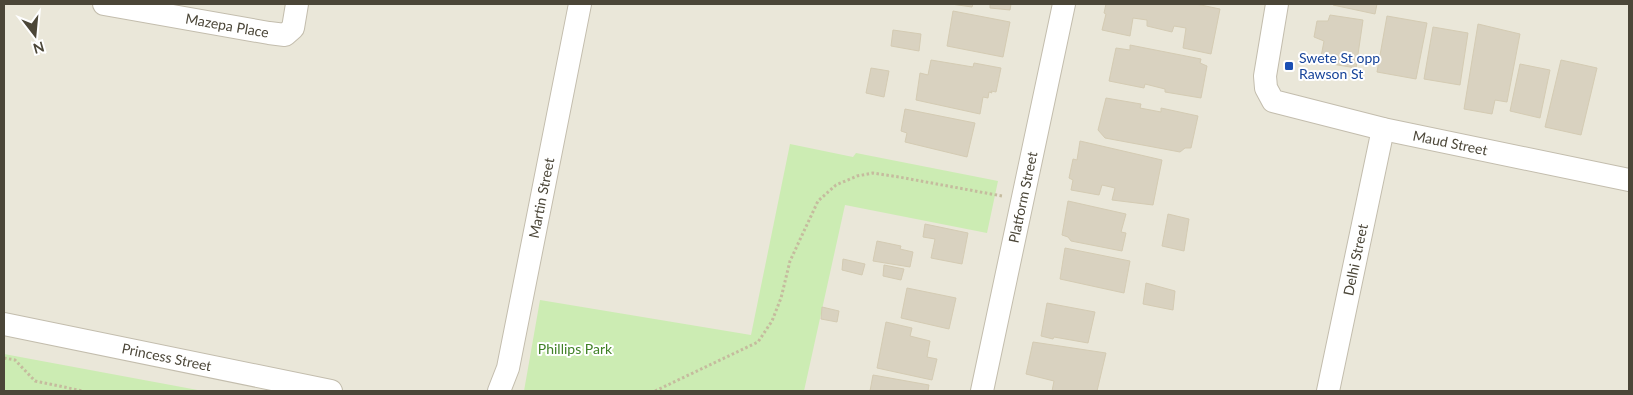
<svg xmlns="http://www.w3.org/2000/svg" width="1633" height="395" viewBox="0 0 1633 395" font-family="Lato,sans-serif">
	<rect width="100%" height="100%" fill="#f6f4eb"/>
	<rect fill="#eae7d9" x="4" y="4" width="1625" height="387"/>
	<g fill="#ccecb3">
		<polygon points="790,144 853,157 856,153 998,181 987,233 845,205 804,391 524,391 540,300 751,335"/>
		<polygon points="4,354 203,391 4,391"/>
	</g>
	<g fill="#d9d2c0" stroke="#d4cbb3">
		<polygon points="951,4 973,4 972,7"/>
		<polygon points="990,4 1011,4 1010,10 990,8"/>
		<polygon points="1106,4 1196,4 1220,9 1211,54 1183,48 1186,28 1174,26 1172,32 1147,26 1147,20 1133,18 1130,36 1102,30 1106,14 1104,13"/>
		<polygon points="1333,4 1377,4 1375,14 1333,5"/>
		<polygon points="953,11 1010,22 1003,57 947,46"/>
		<polygon points="1330,15 1363,20 1356,68 1320,62 1324,41 1314,37 1317,21 1328,21"/>
		<polygon points="1387,16 1427,23 1416,79 1377,72"/>
		<polygon points="1478,24 1520,34 1507,102 1495,100 1492,114 1464,109"/>
		<polygon points="1433,27 1468,33 1460,85 1424,79"/>
		<polygon points="893,30 921,34 919,51 891,46"/>
		<polygon points="1130,45 1201,59 1200,63 1207,66 1201,98 1165,92 1165,89 1145,84 1144,88 1109,81 1116,48 1130,50"/>
		<polygon points="931,60 973,67 974,63 1001,68 996,92 991,91 992,93 989,92 988,98 983,97 980,114 916,100 920,73 928,75"/>
		<polygon points="1561,60 1597,68 1581,135 1545,127"/>
		<polygon points="1520,64 1550,70 1540,118 1510,111"/>
		<polygon points="871,68 889,71 884,97 866,93"/>
		<polygon points="1106,98 1141,104 1140,108 1161,112 1161,108 1198,116 1191,148 1185,148 1180,152 1105,138 1098,130"/>
		<polygon points="905,109 975,123 967,157 905,142 907,133 901,131"/>
		<polygon points="1080,141 1162,160 1153,205 1112,200 1115,188 1102,185 1099,195 1071,190 1073,180 1069,178 1073,159 1077,160"/>
		<polygon points="1068,201 1126,214 1121,232 1126,233 1122,251 1071,241 1068,237 1062,235"/>
		<polygon points="1168,214 1189,219 1184,251 1162,246"/>
		<polygon points="925,224 968,233 962,264 931,258 935,239 923,237"/>
		<polygon points="877,241 901,246 900,249 913,252 910,267 873,261"/>
		<polygon points="1065,248 1130,261 1124,293 1060,279"/>
		<polygon points="843,259 865,264 862,275 842,270"/>
		<polygon points="884,265 904,269 901,280 883,276"/>
		<polygon points="1146,283 1175,291 1173,310 1143,304"/>
		<polygon points="907,288 956,298 949,329 901,318"/>
		<polygon points="1047,303 1095,312 1088,343 1054,337 1053,339 1041,336"/>
		<polygon points="822,307 839,311 837,322 821,319"/>
		<polygon points="886,322 912,328 910,336 930,341 927,357 937,359 932,380 877,368"/>
		<polygon points="1033,342 1106,353 1097,391 1052,391 1054,381 1026,374"/>
		<polygon points="873,375 929,385 928,391 870,391"/>
	</g>
	<g fill="none" stroke-linecap="round" stroke-linejoin="round">
		<g stroke="#c3bdad" stroke-width="24">
			<g id="minor">
				<path id="s1" d="M104,4L269,33L285,35L293,28L297,4"/>
				<path id="s2" d="M1277,4L1265,76L1266,88L1273,101L1383,129L1629,180"/>
				<path id="s3" d="M4,324L331,391"/>
				<path id="s4" d="M499,391L508,368L580,4"/>
				<path id="s5" d="M982,391L1064,4"/>
				<path id="s6" d="M1328,391L1383,129"/>
			</g>
		</g>
		<g stroke="#c5bb9e" stroke-width="3" stroke-dasharray="2.5 2.5" stroke-linecap="butt">
			<polyline points="4,358 15,360 35,381 83,391"/>
			<polyline points="655,391 758,342 772,321 781,298 790,261 818,201 836,185 857,176 873,173 899,177 1002,196"/>
		</g>
		<use href="#minor" stroke="#fff" stroke-width="22"/>
	</g>
	<rect fill="#1a4fb4" stroke="#fff" stroke-width="2" x="1284" y="61" width="10" height="10" rx="2.5"/>
	<g text-anchor="middle" stroke-width="4" stroke-linejoin="round" paint-order="stroke">
		<g font-size="14" fill="#4b4638" stroke="#fff">
			<text dy="5" stroke="none"><textPath href="#s1" startOffset="125">Mazepa Place</textPath></text>
			<text dy="5" stroke="none"><textPath href="#s2" startOffset="282">Maud Street</textPath></text>
			<text dy="5" stroke="none"><textPath href="#s5" startOffset="198">Platform Street</textPath></text>
			<text dy="5" stroke="none"><textPath href="#s4" startOffset="198">Martin Street</textPath></text>
			<text dy="5" stroke="none"><textPath href="#s6" startOffset="134">Delhi Street</textPath></text>
			<text dy="5" stroke="none"><textPath href="#s3" startOffset="166">Princess Street</textPath></text>
		</g>
		<g font-size="14" fill="#164399" stroke="#fff" text-anchor="start">
			<text x="1299" y="63">Swete St opp<tspan x="1299" dy="16">Rawson St</tspan></text>
		</g>
		<g font-size="14" fill="#408127" stroke="#fff">
			<text x="575" y="354">Phillips Park</text>
		</g>
	</g>
	<rect width="1633" height="395" fill="none" stroke="#4b4638" stroke-width="10"/>
	<g transform="translate(35 35) rotate(164)" stroke="#ffffff" stroke-width="4" paint-order="stroke">
	<path d="M0-4L9 19L0 12L-9 19Z" fill="#4b4638"/>
	<text y="-8" font-size="14" font-weight="bold" text-anchor="middle" fill="#4b4638">N</text>
	</g>
</svg>
